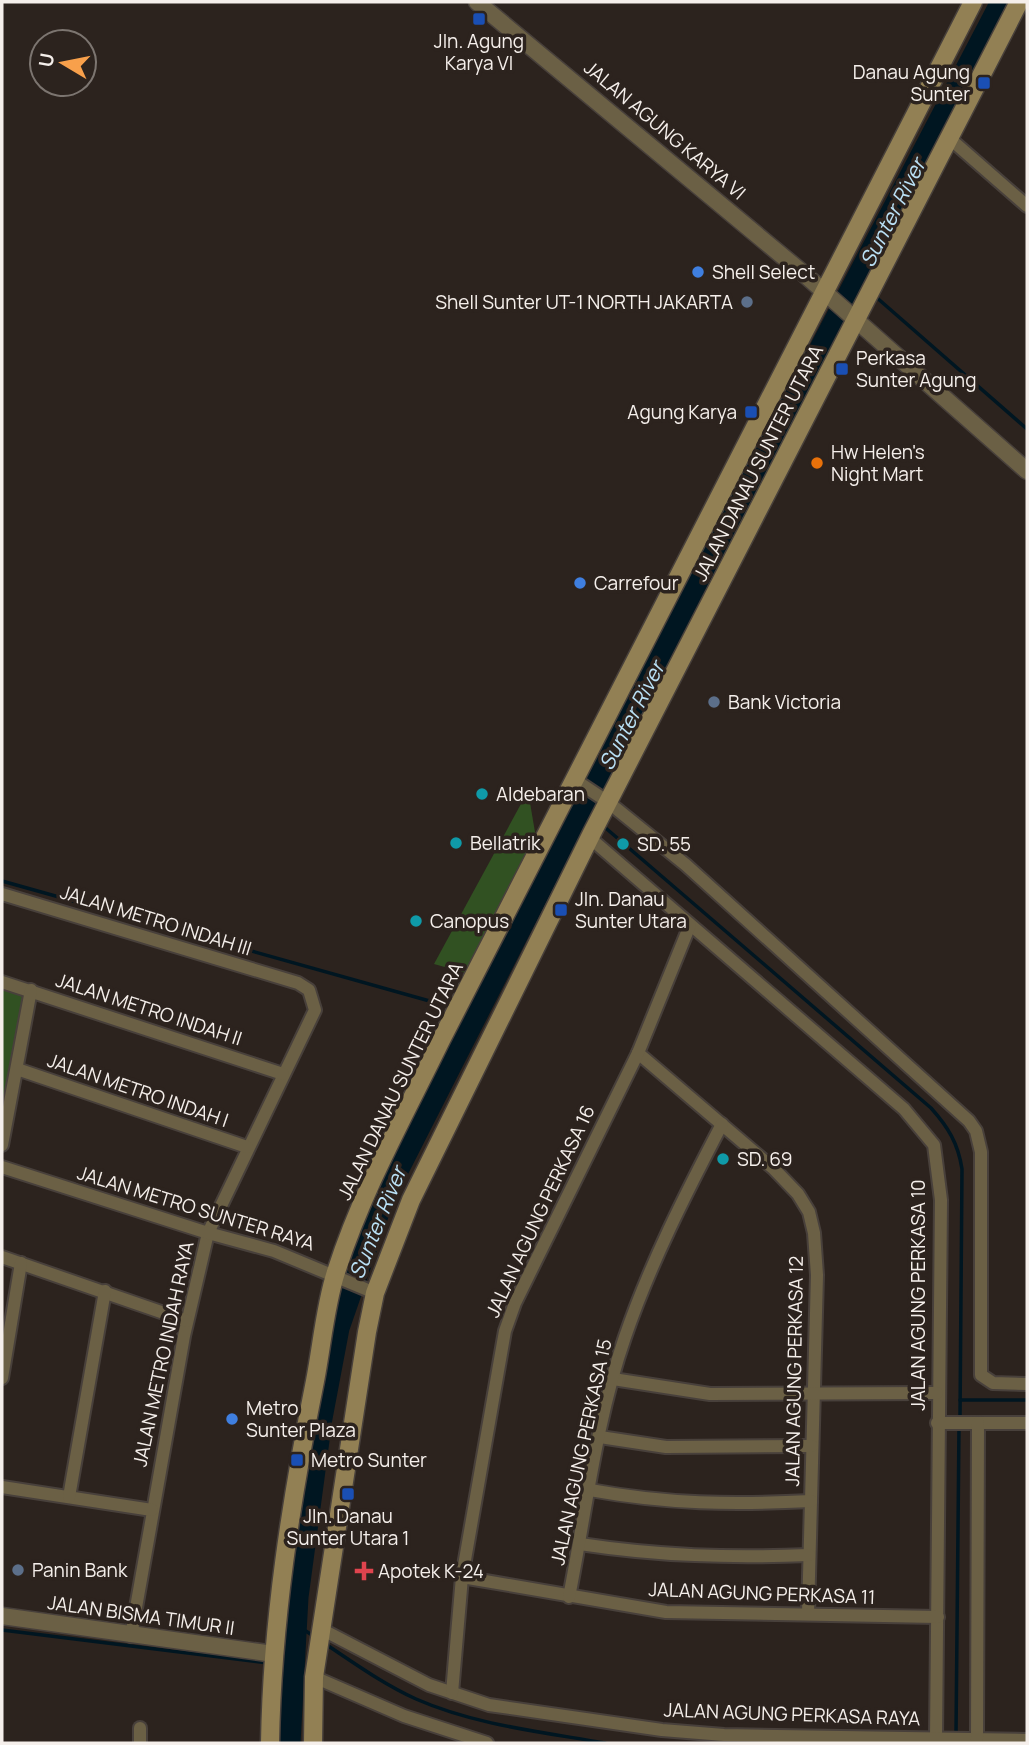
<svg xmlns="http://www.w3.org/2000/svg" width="1029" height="1745" viewBox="0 0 1029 1745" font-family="Manrope,sans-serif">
	<rect width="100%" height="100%" fill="#2c231e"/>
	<g fill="#315122">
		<polygon points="528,791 536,838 466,973 434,964"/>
		<polygon points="567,799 580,806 473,1012 462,1007"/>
		<polygon points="2,987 27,992 2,1120"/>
	</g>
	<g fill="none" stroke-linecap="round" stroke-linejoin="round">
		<g stroke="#001621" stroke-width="3.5">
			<polyline points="855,279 864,288"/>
			<polyline points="876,297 1027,429"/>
			<polyline points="581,808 593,817"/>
			<path d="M601,824L931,1108C948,1127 958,1143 962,1169L960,1419"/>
			<polyline points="2,881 451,1007"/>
			<polyline points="462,1011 475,1014"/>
			<polyline points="960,1400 1027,1400"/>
			<polyline points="295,1624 315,1637"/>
			<polyline points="2,1630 268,1663"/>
			<path d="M324,1643C354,1663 383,1684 416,1699C475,1725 542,1732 605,1743"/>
			<polyline points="279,1665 291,1666"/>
			<polyline points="956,1734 959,1427"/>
		</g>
		<polyline stroke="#001621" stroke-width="23" points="289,1743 297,1597 321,1418 338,1328 383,1198 581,808 1002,2"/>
		<g stroke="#48403b" stroke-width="16">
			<g id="minor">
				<polyline points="948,137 1027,206"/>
				<polyline points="575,780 608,802 686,865 969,1121 976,1131 981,1152 981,1375 993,1383 1027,1384"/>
				<polyline points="590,838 904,1109 934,1145 941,1200 936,1739"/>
				<polyline points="2,894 298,983 309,990 315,1010 208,1233 184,1336 131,1636"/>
				<polyline points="2,982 283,1074"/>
				<polyline points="638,1053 774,1169 798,1194 809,1212 814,1233 817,1275 808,1614"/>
				<polyline points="17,1069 247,1147"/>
				<polyline points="2,1145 31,990"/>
				<polyline points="2,1167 208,1233 274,1251 375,1293"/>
				<polyline points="2,1257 187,1321"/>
				<polyline points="2,1378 21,1263"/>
				<polyline points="613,1379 710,1394 937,1393"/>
				<polyline points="937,1423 1027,1423"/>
				<polyline points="600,1437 666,1447 812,1446"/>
				<polyline points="2,1487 152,1510"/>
				<path d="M590,1490C667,1504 732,1505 811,1501"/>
				<polyline points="69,1497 105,1291"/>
				<path d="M580,1544C659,1556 730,1558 809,1555"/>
				<polyline points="462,1577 666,1612 938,1617"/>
				<path d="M569,1597C586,1512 596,1420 625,1337C650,1264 686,1193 722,1124"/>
				<polyline points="321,1629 429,1685 489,1705 662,1730 724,1735 1027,1740"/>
				<polyline points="314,1677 404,1716 487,1743"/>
				<polyline points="452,1693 462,1577 505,1331 515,1303 638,1053 690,925"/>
				<polyline points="977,1740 978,1423"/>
				<polyline points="140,1743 140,1728"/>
			</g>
		</g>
		<g stroke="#48403b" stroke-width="19">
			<g id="tertiary">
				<polyline points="477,2 804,274 1027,471"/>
				<polyline points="2,1616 274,1654"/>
			</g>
		</g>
		<g stroke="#48403b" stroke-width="21">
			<g id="secondary">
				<path d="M270,1743C272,1622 291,1500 315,1381C322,1345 325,1306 336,1272C362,1191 404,1116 441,1040L973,2"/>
				<polyline points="313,1743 314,1677 367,1332 375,1293 411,1200 592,833 1019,2"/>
			</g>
		</g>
		<use href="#minor" stroke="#6b6045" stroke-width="12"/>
		<use href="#tertiary" stroke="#6b6045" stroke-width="16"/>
		<use href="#secondary" stroke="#928054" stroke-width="18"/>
	</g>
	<g fill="#1a4fb4" stroke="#2c231e" stroke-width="2.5">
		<rect x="472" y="12" width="14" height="14" rx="3.5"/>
		<rect x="977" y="76" width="14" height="14" rx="3.5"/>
		<rect x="835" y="362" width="14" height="14" rx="3.5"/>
		<rect x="744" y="405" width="14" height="14" rx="3.5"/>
		<rect x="554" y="903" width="14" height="14" rx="3.5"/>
		<rect x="290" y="1453" width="14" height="14" rx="3.5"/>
		<rect x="341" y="1487" width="14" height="14" rx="3.5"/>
	</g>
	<g fill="#3f7fe0" stroke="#2c231e" stroke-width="2.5">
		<circle cx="698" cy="272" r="7"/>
		<circle cx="580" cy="583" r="7"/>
		<circle cx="232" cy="1419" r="7"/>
	</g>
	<g fill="#5c6f8a" stroke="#2c231e" stroke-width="2.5">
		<circle cx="747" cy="302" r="7"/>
		<circle cx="714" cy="702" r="7"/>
		<circle cx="18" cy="1570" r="7"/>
	</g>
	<circle fill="#e8710a" stroke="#2c231e" stroke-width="2.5" cx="817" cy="463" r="7"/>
	<g fill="#0f9aa8" stroke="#2c231e" stroke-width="2.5">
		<circle cx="482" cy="794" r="7"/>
		<circle cx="456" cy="843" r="7"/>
		<circle cx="623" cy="844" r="7"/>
		<circle cx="416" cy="921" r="7"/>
		<circle cx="723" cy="1159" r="7"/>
	</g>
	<path fill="#e0444e" stroke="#2c231e" stroke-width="2.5" d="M360.5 1560.5h7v7h7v7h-7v7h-7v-7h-7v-7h7z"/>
	<g text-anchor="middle" stroke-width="7" stroke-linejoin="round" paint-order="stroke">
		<g font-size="19" fill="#f5efeb" stroke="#2c231e" text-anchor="start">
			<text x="479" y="48" text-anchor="middle">Jln. Agung<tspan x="479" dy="22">Karya VI</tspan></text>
			<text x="970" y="79" text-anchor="end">Danau Agung<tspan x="970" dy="22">Sunter</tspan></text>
			<text x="712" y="279">Shell Select</text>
			<text x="733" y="309" text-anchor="end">Shell Sunter UT-1 NORTH JAKARTA</text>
			<text x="856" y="365">Perkasa<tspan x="856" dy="22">Sunter Agung</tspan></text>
			<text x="737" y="419" text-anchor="end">Agung Karya</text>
			<text x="831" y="459">Hw Helen's<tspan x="831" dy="22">Night Mart</tspan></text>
			<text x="594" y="590">Carrefour</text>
			<text x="728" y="709">Bank Victoria</text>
			<text x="496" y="801">Aldebaran</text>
			<text x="470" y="850">Bellatrik</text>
			<text x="637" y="851">SD. 55</text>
			<text x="575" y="906">Jln. Danau<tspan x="575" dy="22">Sunter Utara</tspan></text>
			<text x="430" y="928">Canopus</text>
			<text x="737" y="1166">SD. 69</text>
			<text x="246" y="1415">Metro<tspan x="246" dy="22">Sunter Plaza</tspan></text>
			<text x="311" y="1467">Metro Sunter</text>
			<text x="348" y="1523" text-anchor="middle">Jln. Danau<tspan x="348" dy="22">Sunter Utara 1</tspan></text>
			<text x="32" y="1577">Panin Bank</text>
			<text x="378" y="1578">Apotek K-24</text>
		</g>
		<g font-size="19" fill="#f5efeb" stroke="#2c231e">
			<text transform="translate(665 130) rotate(40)" y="7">JALAN AGUNG KARYA VI</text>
			<text transform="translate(758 463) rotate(-63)" y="7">JALAN DANAU SUNTER UTARA</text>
			<text transform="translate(156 920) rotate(17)" y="7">JALAN METRO INDAH III</text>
			<text transform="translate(149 1009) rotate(18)" y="7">JALAN METRO INDAH II</text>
			<text transform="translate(400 1081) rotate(-64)" y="7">JALAN DANAU SUNTER UTARA</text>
			<text transform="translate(138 1090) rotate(19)" y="7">JALAN METRO INDAH I</text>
			<text transform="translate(196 1208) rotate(17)" y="7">JALAN METRO SUNTER RAYA</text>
			<text transform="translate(540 1211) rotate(-65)" y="7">JALAN AGUNG PERKASA 16</text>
			<text transform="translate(918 1295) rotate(-90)" y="7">JALAN AGUNG PERKASA 10</text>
			<text transform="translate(163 1354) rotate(-78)" y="7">JALAN METRO INDAH RAYA</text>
			<text transform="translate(794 1371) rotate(-89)" y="7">JALAN AGUNG PERKASA 12</text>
			<text transform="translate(581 1452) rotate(-78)" y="7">JALAN AGUNG PERKASA 15</text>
			<text transform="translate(762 1593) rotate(2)" y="7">JALAN AGUNG PERKASA 11</text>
			<text transform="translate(141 1615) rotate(8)" y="7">JALAN BISMA TIMUR II</text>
			<text transform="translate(792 1714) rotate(2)" y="7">JALAN AGUNG PERKASA RAYA</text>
		</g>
		<g font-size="21" font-style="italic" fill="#bae1f6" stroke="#2c231e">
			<text transform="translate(893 213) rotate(-63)" y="7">Sunter River</text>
			<text transform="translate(632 716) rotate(-63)" y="7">Sunter River</text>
			<text transform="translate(378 1223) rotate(-68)" y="7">Sunter River</text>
		</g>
	</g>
	<rect width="1029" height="1745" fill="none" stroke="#f5efeb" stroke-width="7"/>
	<g transform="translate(63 63) rotate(280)"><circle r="33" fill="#2c231e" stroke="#7c7570" stroke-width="2"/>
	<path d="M0-5L12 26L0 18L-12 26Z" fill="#f8a04b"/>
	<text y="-10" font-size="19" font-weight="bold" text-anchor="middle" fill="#f5efeb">U</text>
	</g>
</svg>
